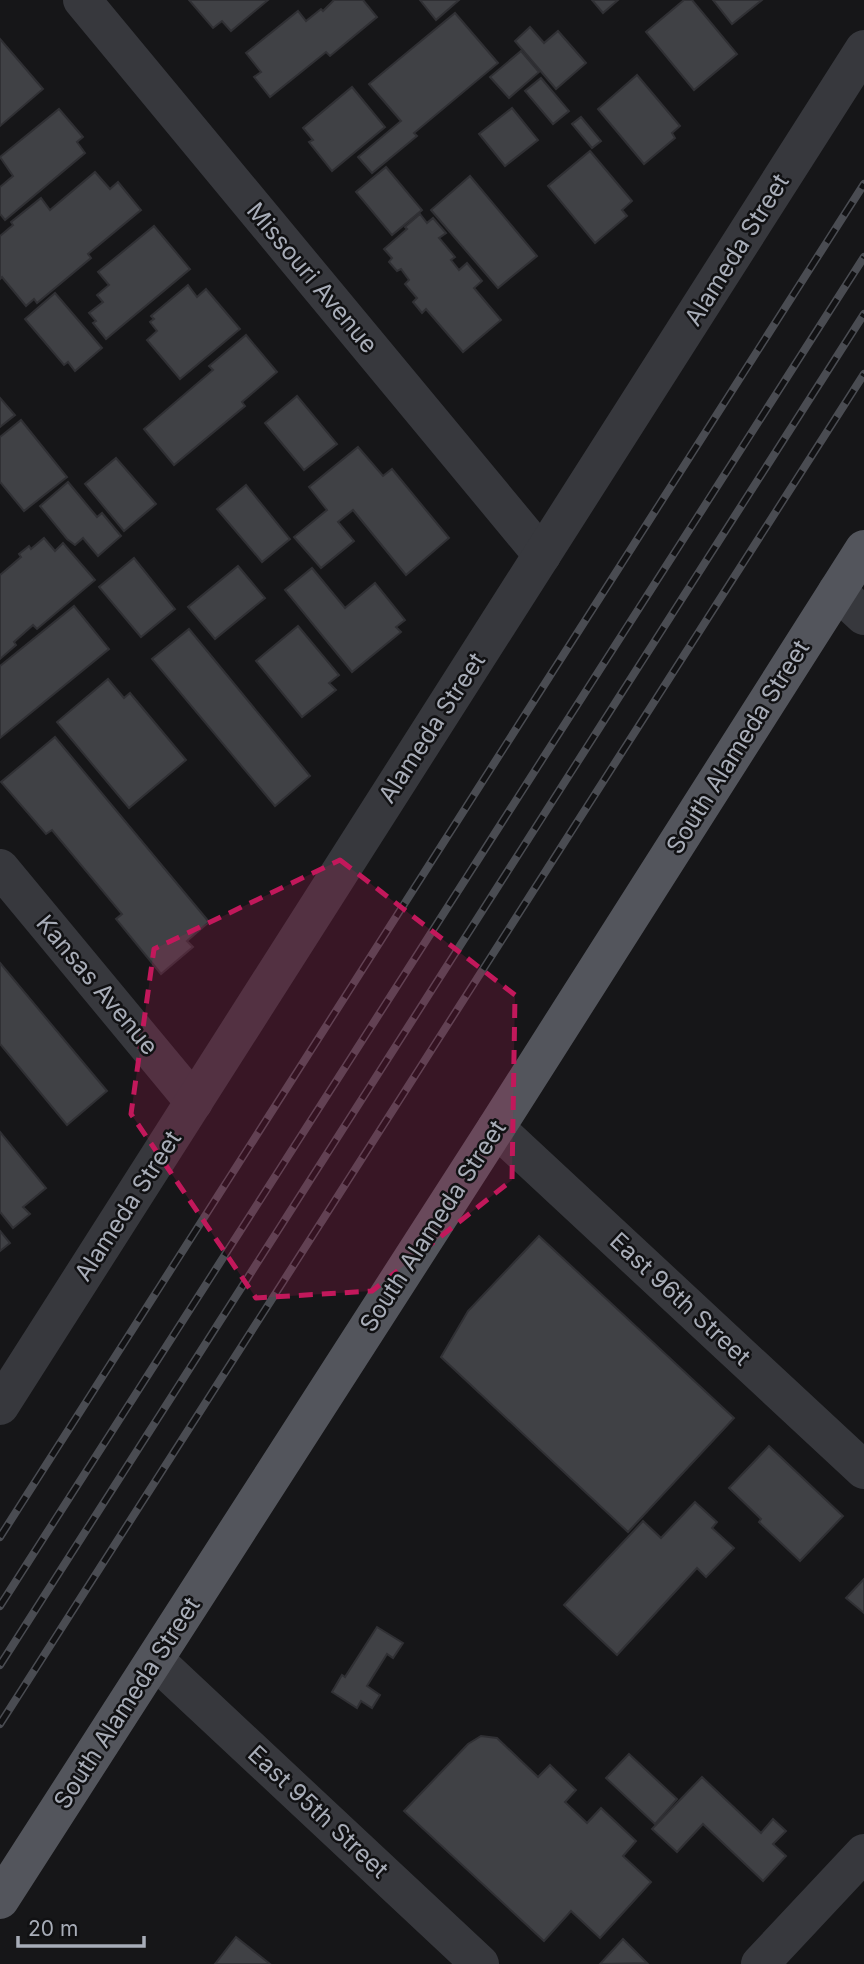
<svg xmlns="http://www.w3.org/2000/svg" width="864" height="1964" viewBox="0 0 864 1964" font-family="Inter,sans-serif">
	<rect width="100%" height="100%" fill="#161618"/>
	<g fill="#404145" stroke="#303034" stroke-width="2">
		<polygon points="189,0 268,0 231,31 222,21 213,28"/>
		<polygon points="334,0 363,0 377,17 330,56 326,52 270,97 254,77 261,72 246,53 298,11 306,21 321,9 323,11"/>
		<polygon points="420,0 459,0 436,20"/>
		<polygon points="592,0 618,0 603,13"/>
		<polygon points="684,0 692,0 737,54 694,90 646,32"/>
		<polygon points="713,0 762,0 732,24"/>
		<polygon points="455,13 498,63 414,133 417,136 372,173 358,157 401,121 369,84"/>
		<polygon points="530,27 544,43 558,31 586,63 556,89 515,41"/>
		<polygon points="0,39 43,89 0,126"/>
		<polygon points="521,51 539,72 509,98 490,77"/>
		<polygon points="637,75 680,126 672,133 675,138 644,164 598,109"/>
		<polygon points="541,78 569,111 553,124 525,91"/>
		<polygon points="352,87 385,127 332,171 309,142 313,140 303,128"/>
		<polygon points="512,108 538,140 505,166 479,134"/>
		<polygon points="59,109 83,137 77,142 85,153 5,220 0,214 0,187 13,176 0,157"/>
		<polygon points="581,117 601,141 592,148 572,124"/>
		<polygon points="590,151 632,201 622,210 627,216 595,243 548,186"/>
		<polygon points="386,167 422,210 392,235 356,192"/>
		<polygon points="95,172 110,189 118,182 141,210 88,254 91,258 37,303 34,299 26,306 2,277 0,279 0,236 13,225 11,222 41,198 50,210"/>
		<polygon points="470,176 537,256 498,288 431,210"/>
		<polygon points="420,214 427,223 433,218 446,233 439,238 455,257 451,260 459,270 467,263 482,281 474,288 501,320 463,352 426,309 422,313 413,302 417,298 405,284 409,280 401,269 397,271 389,262 392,258 384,249 407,229 405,227"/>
		<polygon points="154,226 190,269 106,339 93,323 96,321 89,313 103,302 97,295 109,285 98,272"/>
		<polygon points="188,285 197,297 206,289 240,329 180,379 147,340 157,331 150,322 154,319 151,316"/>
		<polygon points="55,293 102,348 75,371 68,362 64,365 25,319"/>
		<polygon points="246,335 277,372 242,402 245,406 174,465 144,429 213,370 209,366"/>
		<polygon points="297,396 337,444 304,470 265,423"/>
		<polygon points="0,398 15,415 0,427"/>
		<polygon points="21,420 67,477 24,511 0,482 0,437"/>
		<polygon points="358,447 383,476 392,469 449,538 406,575 353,510 338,522 354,541 321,568 294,537 327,510 309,487"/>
		<polygon points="116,458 156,504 124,531 85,484"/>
		<polygon points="68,482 97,517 102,513 121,536 98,556 83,538 75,545 67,539 40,506"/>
		<polygon points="246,485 290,539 262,562 217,509"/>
		<polygon points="44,538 55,551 63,543 95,580 37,629 33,625 14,642 16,645 0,659 0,575 21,557 19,554 29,546 31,549"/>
		<polygon points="134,558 175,609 141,637 99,587"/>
		<polygon points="238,566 265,598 215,639 188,607"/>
		<polygon points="312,568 345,608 375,583 405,620 396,627 401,632 352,672 285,590"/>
		<polygon points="74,606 109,649 0,738 0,666"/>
		<polygon points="298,626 339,675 329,683 336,690 302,717 256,661"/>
		<polygon points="189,629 310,776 275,806 152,659"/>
		<polygon points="108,679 124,698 130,693 186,760 129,808 57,722"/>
		<polygon points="55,737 209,922 187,941 193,947 161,974 116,919 122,914 52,830 46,834 1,782"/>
		<polygon points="0,963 107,1091 67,1125 0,1044"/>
		<polygon points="0,1132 46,1188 23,1207 30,1214 13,1228 0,1212"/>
		<polygon points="0,1231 10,1243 0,1251"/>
		<polygon points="539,1236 734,1418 628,1532 441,1357 468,1311"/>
		<polygon points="769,1446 843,1516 800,1561 759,1522 761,1519 729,1488"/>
		<polygon points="695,1502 717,1522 712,1528 734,1548 706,1577 697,1568 617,1655 564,1605 643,1521 661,1538"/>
		<polygon points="864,1579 864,1613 846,1598"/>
		<polygon points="377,1627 403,1643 393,1658 387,1654 367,1686 380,1695 372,1708 361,1701 357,1708 332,1692 342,1675 345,1677"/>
		<polygon points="481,1736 497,1738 538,1777 550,1765 576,1790 565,1802 587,1823 601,1808 636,1841 623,1856 651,1882 600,1938 571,1911 544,1941 404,1811 468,1744"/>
		<polygon points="629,1754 677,1799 655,1824 606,1778"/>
		<polygon points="702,1777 761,1833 773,1819 786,1831 773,1844 786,1856 763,1881 703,1824 677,1852 652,1829"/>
		<polygon points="236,1937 270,1964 215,1964"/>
		<polygon points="623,1939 647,1963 600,1964"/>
	</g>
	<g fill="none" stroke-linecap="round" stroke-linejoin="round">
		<g stroke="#37383d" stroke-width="38">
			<polyline points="82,0 542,555"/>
			<polyline points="837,591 864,616"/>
			<polyline points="0,868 194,1102"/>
			<polyline points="496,1128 864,1470"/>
			<polyline points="0,1406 864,49"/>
			<polyline points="155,1660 480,1964"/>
			<polyline points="760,1964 864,1853"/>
		</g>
		<polyline stroke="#53555c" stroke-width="38" points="0,1900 496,1128 864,549"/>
		<g stroke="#4a4c52" stroke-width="8">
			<g id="rail">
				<polyline points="0,1537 864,184"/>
				<polyline points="0,1606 864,257"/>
				<polyline points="0,1665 864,314"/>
				<polyline points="0,1724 864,374"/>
			</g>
		</g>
		<use href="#rail" stroke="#111113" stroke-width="5" stroke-dasharray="16" stroke-linecap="butt"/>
	</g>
	<path fill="#c2185b" fill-opacity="0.2" stroke="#c2185b" stroke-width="5" stroke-dasharray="14 9" stroke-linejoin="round" d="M340,860L515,995L512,1180L372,1291L256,1298L131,1114L154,949Z"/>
	<g text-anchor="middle" stroke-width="5" stroke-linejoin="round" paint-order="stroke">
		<g font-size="24" fill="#a8adb8" stroke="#111113">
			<text transform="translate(737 250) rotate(-58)" y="8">Alameda Street</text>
			<text transform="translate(312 278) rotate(50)" y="8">Missouri Avenue</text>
			<text transform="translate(432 728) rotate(-57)" y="8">Alameda Street</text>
			<text transform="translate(738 747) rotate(-58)" y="8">South Alameda Street</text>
			<text transform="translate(97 985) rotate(50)" y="8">Kansas Avenue</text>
			<text transform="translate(128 1206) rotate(-57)" y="8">Alameda Street</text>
			<text transform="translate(433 1226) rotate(-57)" y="8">South Alameda Street</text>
			<text transform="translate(680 1299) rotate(43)" y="8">East 96th Street</text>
			<text transform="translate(127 1703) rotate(-57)" y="8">South Alameda Street</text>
			<text transform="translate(318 1812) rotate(43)" y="8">East 95th Street</text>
		</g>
	</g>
	<path d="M18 1936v10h126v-10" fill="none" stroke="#a8adb8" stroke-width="3.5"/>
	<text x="28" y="1936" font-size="21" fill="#a8adb8" stroke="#111113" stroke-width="5" paint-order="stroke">20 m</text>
</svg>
